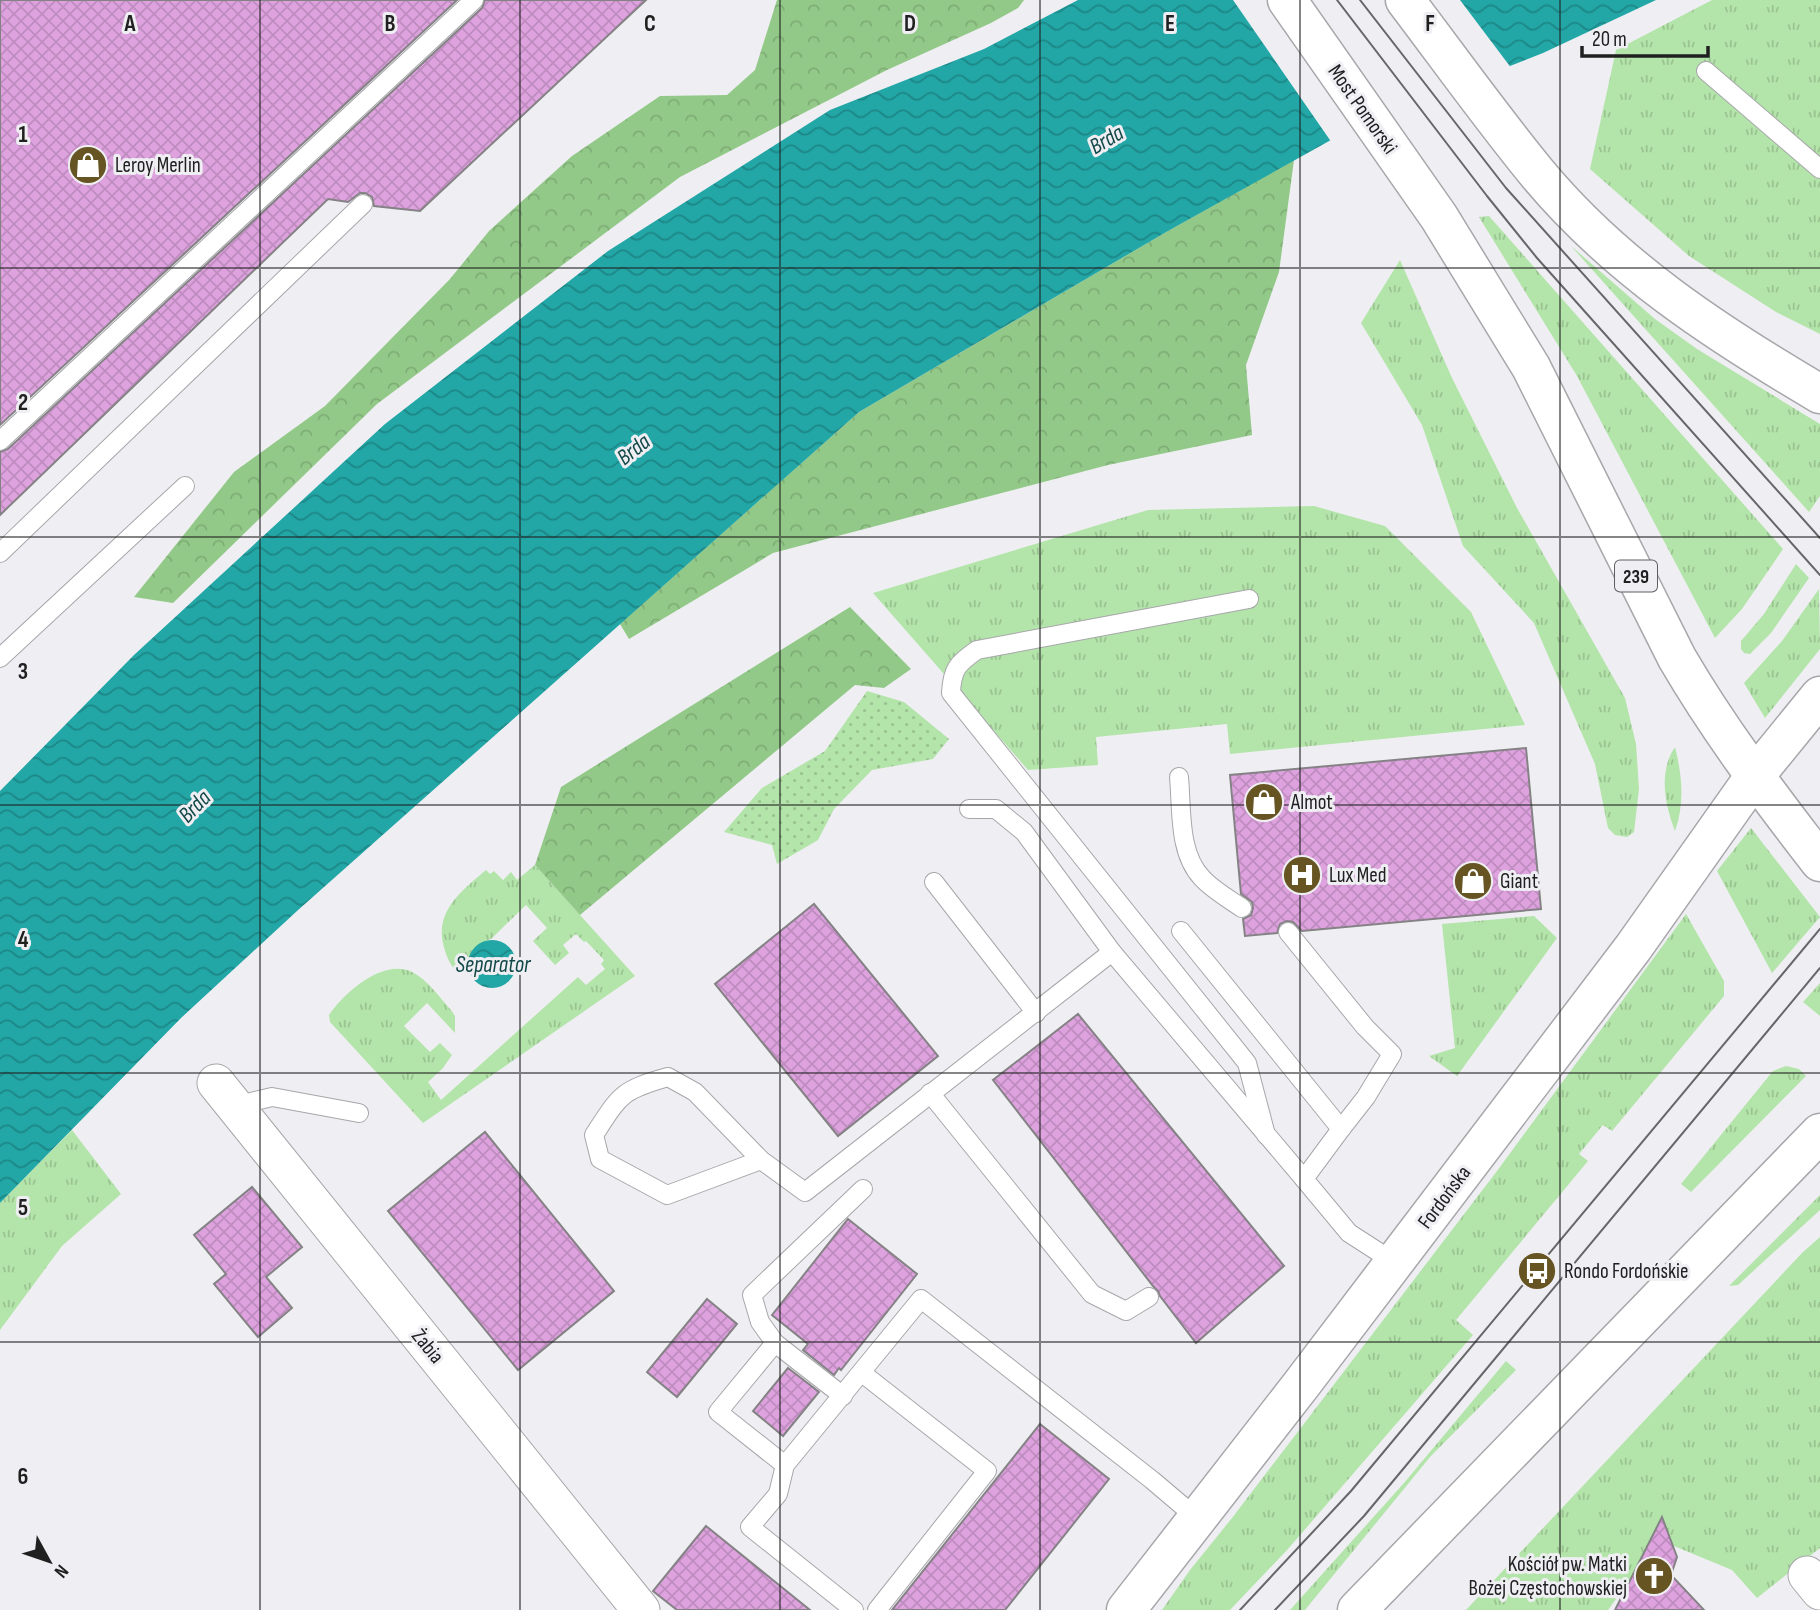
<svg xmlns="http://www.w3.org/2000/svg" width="1820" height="1610" viewBox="0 0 1820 1610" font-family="'Sofia Sans Condensed',sans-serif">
	<defs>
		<pattern id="grass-tufts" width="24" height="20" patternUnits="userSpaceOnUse" patternTransform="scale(1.75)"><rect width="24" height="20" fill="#b3e4a9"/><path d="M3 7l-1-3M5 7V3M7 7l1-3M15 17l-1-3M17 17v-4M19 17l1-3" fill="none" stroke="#9ac391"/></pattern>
		<pattern id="forest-crowns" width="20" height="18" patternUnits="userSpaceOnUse" patternTransform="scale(1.75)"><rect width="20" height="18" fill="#93c988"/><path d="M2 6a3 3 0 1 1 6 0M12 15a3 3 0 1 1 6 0" fill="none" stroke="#7eac75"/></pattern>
		<pattern id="park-dots" width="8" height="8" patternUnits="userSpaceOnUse" patternTransform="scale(1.75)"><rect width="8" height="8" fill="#b3e4a9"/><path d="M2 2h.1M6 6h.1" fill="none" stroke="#9ac391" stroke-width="1.8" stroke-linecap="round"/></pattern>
		<pattern id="water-waves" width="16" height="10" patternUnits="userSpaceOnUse" patternTransform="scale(1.75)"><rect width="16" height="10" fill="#22a6a6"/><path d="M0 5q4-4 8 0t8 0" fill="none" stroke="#1d8787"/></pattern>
		<pattern id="building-cross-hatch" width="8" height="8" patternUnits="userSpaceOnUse" patternTransform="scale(1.75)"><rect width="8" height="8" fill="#dea3df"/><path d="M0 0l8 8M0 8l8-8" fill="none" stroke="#be8cbf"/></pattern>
	</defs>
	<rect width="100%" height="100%" fill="#efeff3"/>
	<g fill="url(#grass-tufts)">
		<polygon points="1712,0 1820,0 1820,334 1776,312 1689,256 1590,169 1616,50"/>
		<polygon points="1489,216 1783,549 1742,609 1715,638 1577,376 1479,217"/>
		<polygon points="1571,246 1655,319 1697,349 1820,424 1820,496 1809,512"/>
		<polygon points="1400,260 1452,378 1517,508 1625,698 1636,744 1639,789 1634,832 1627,837 1615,835 1608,828 1595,764 1534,623 1463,546 1422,425 1361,323"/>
		<polygon points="1314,506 1385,526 1471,612 1525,725 1230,754 1227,724 1096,737 1098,765 1028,770 873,593 1148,510"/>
		<polygon points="1796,564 1809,578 1771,633 1750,654 1744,653 1741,649 1741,641 1764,614"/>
		<polygon points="1819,589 1820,649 1765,718 1744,683 1782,641"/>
		<path d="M1675,747C1682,775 1685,803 1675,831C1665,805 1658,772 1675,747Z"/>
		<polygon points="1751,828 1820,917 1772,973 1717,871"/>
		<path d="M535,865L635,976L423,1123L330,1022L329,1015C344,993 383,958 412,972C427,979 440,998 451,1010L455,1016V1033L427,1003L404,1026L430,1052L440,1043L452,1055L443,1068L428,1082L441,1100L578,977L586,985L605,969L601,964L604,960L586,941L584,942L576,934L563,945L569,953L555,965L533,941L547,928L526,905L491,939C482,941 469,955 468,965L458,974C449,964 444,951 442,938C439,907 464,889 486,870L490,874L494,871L503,880L511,872L517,880Z"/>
		<polygon points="1686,914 1724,981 1724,996 1612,1131 1603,1125 1579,1154 1588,1161 1456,1320 1473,1335 1288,1549 1230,1610 1162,1610 1190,1570 1232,1518 1497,1171"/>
		<polygon points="1534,916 1557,938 1457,1076 1429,1056 1455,1048 1442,924"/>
		<polygon points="1820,983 1820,1016 1803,1002"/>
		<polygon points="1786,1066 1799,1069 1806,1076 1691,1192 1681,1184 1773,1071"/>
		<polygon points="72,1130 121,1194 62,1246 0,1330 0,1203"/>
		<polygon points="1820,1195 1820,1210 1738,1285 1729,1286"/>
		<polygon points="1820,1237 1820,1548 1757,1598 1732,1570 1657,1539 1649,1543 1643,1560 1629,1585 1619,1578 1608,1592 1616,1599 1608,1610 1466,1610 1802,1253"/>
		<polygon points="1506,1361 1516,1370 1430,1457 1305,1610 1290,1610 1404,1483"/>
	</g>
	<g fill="url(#forest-crowns)">
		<polygon points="777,0 1024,0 1018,8 991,23 887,70 680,177 377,404 173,603 134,597 234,472 325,406 450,279 489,231 572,156 660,96 727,95 755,70"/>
		<polygon points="1294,160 1279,272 1246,365 1252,435 1108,465 773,553 629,639 620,624 859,412 1168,231"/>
		<polygon points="850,607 911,669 884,688 855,685 580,915 535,865 561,787"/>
	</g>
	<polygon fill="url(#park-dots)" points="867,691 904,702 949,739 933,759 872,770 834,809 818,840 777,864 772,845 724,832 762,788 825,751"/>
	<g fill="url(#water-waves)">
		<polygon points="1078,0 1656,0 1543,53 1356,126 1168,231 859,412 297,911 181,1018 0,1203 0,791 134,655 385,424 608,251 830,110 984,49"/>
		<circle cx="492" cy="964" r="24"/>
	</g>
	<polygon fill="#efeff3" points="1233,0 1460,0 1512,69 1357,129 1332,143"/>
	<g fill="url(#building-cross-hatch)" stroke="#858285" stroke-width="2">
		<polygon points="0,0 457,0 0,425"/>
		<polygon points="485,0 646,0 420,211 374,206 372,197 365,193 360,193 348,202 328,199 0,515 0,452 8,449 482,8"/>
		<polygon points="1526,748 1541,909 1302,931 1293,922 1287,921 1280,924 1277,933 1245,936 1243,919 1251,915 1253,908 1252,902 1241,894 1230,775"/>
		<polygon points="814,904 938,1056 838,1136 715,984"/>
		<polygon points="1078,1014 1284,1266 1196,1343 1160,1296 1158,1291 1153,1286 993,1080"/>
		<polygon points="485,1132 614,1291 518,1370 388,1211"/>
		<polygon points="252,1187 302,1247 266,1277 292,1308 258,1337 214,1284 226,1274 194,1235"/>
		<polygon points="848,1219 917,1274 841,1370 839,1368 834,1375 803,1350 808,1344 772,1315"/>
		<polygon points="707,1299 737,1324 677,1397 647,1372"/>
		<polygon points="788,1368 819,1392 783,1436 753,1411"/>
		<polygon points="1040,1424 1109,1479 1005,1610 892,1610"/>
		<polygon points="1662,1517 1677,1557 1671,1575 1704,1610 1615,1610"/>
		<polygon points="706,1526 810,1610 677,1610 653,1591"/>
	</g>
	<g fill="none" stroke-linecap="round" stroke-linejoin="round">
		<g stroke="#a7a7ab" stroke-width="20">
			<g id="lane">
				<polyline points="1706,71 1820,169"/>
				<polyline points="0,441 474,0"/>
				<polyline points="0,553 363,204"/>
				<path d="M1249,599L977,650C958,663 952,669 951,693L1247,1063L1266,1135"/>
				<polyline points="0,658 185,486"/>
				<path d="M1179,777C1182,809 1178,853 1202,878C1213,890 1229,899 1242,908"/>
				<polyline points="969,809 996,809 1024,832 1112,952 1304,1179"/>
				<polyline points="934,882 1036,1013"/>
				<polyline points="1181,931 1341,1129 1304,1179 1349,1233 1394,1262"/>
				<polyline points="1288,932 1365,1027 1392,1054 1366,1097 1341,1129"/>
				<polyline points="930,1093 1092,1294 1126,1311 1149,1297"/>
				<polyline points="234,1106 272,1097 359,1113"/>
				<path d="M761,1160L667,1195L600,1159L594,1135C620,1095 621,1090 668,1077L695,1092L761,1160L805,1192L1112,952"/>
				<polyline points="775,1343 760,1322 752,1295 863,1189"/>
				<polyline points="862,1373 987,1471 877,1610"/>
				<polyline points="785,1465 718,1412 775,1343 843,1396"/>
				<polyline points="854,1610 750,1527 778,1494 785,1465 921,1299 1152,1480 1198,1519"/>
			</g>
		</g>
		<g stroke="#a7a7ab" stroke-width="39">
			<g id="street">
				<polyline points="216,1083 641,1610"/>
				<polyline points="1807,1575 1820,1591"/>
			</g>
		</g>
		<g stroke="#a7a7ab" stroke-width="41">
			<g id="secondary">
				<polyline points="1126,1610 1301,1385 1633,948 1754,777 1820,696"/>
				<polyline points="1357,1610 1820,1133"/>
			</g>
		</g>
		<g stroke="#a7a7ab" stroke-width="41">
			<g id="primary">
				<path d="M1287,0L1439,217L1531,367L1677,658C1719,730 1769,796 1820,862"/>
				<path d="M1405,0C1449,58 1491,117 1537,173C1615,267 1716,333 1820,394"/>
			</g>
		</g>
		<use href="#lane" stroke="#fff" stroke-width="18"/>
		<use href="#street" stroke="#fff" stroke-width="37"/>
		<use href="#secondary" stroke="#fff" stroke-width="38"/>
		<use href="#primary" stroke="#fff" stroke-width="38"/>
		<g stroke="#676769" stroke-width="2">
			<polyline points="1337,0 1487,196 1537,258 1820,575"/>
			<polyline points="1360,0 1506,188 1820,538"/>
			<polyline points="1240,1610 1351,1491 1820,929"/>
			<polyline points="1275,1610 1364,1516 1820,968"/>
		</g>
	</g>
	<path fill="none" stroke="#202021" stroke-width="2" stroke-opacity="0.55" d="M260,0V1610M520,0V1610M780,0V1610M1040,0V1610M1300,0V1610M1560,0V1610M0,268H1820M0,537H1820M0,805H1820M0,1073H1820M0,1342H1820"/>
	<defs>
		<g id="shop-disc" transform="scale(2.0125)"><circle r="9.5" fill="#665523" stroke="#efeff3"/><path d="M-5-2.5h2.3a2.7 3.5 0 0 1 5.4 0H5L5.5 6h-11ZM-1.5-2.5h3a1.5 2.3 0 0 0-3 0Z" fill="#fff"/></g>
		<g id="hospital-disc" transform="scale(2.0125)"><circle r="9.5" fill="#665523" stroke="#efeff3"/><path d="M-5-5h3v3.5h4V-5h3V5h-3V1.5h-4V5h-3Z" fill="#fff"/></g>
		<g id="bus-disc" transform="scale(2.0125)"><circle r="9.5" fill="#665523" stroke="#efeff3"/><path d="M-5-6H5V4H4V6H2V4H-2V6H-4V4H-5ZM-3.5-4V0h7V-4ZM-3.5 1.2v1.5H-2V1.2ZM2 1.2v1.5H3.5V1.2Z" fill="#fff"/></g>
		<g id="church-disc" transform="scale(2.0125)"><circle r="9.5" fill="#665523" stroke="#efeff3"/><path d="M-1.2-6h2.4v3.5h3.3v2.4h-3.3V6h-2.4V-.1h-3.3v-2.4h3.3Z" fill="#fff"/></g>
	</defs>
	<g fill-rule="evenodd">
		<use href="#shop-disc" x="88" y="165"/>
		<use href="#shop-disc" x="1264" y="802"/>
		<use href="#hospital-disc" x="1302" y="875"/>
		<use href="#shop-disc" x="1473" y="881"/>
		<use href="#bus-disc" x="1537" y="1271"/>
		<use href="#church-disc" x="1654" y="1576"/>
	</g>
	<g text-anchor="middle" stroke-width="6" stroke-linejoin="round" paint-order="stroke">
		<rect fill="#efeff3" stroke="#5e5e60" stroke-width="2" x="1615" y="560.5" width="42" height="31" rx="5"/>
		<g font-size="19" font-weight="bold" fill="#202021">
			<text x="1636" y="583">239</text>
		</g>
		<g font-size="21" fill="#202021" stroke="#efeff3">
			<text transform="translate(1363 109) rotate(55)" y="7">Most Pomorski</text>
			<text transform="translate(1444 1197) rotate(-53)" y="7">Fordońska</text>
			<text transform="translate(428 1346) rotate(51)" y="7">Żabia</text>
		</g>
		<g font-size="21" fill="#202021" stroke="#efeff3" text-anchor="start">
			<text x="115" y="172">Leroy Merlin</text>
			<text x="1291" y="809">Almot</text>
			<text x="1329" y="882">Lux Med</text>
			<text x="1500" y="888">Giant</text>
			<text x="1564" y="1278">Rondo Fordońskie</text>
			<text x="1627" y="1571" text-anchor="end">Kościół pw. Matki<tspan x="1627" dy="24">Bożej Częstochowskiej</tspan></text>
		</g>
		<g font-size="23" font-style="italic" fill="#124848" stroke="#efeff3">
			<text transform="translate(1106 139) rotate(-30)" y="8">Brda</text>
			<text transform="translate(633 449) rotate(-38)" y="8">Brda</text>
			<text transform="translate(194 806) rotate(-46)" y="8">Brda</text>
			<text x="493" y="972">Separator</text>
		</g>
	</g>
	<g font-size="23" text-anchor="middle" font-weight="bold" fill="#202021" stroke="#efeff3" stroke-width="6" stroke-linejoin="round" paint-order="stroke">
		<text x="130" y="31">A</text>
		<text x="390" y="31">B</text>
		<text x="650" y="31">C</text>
		<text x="910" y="31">D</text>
		<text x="1170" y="31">E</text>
		<text x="1430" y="31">F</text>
		<text x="23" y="142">1</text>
		<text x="23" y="410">2</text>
		<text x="23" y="679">3</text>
		<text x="23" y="947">4</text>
		<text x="23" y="1215">5</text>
		<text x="23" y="1484">6</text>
	</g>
	<g transform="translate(49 1561) rotate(130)" stroke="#efeff3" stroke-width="5" paint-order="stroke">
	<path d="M0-5L12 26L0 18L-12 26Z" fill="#202021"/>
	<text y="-10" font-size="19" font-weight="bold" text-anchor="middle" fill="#202021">N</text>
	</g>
	<path d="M1582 46v10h126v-10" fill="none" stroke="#202021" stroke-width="3.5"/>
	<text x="1592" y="46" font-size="21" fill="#202021" stroke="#efeff3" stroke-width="5" paint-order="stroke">20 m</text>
</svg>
